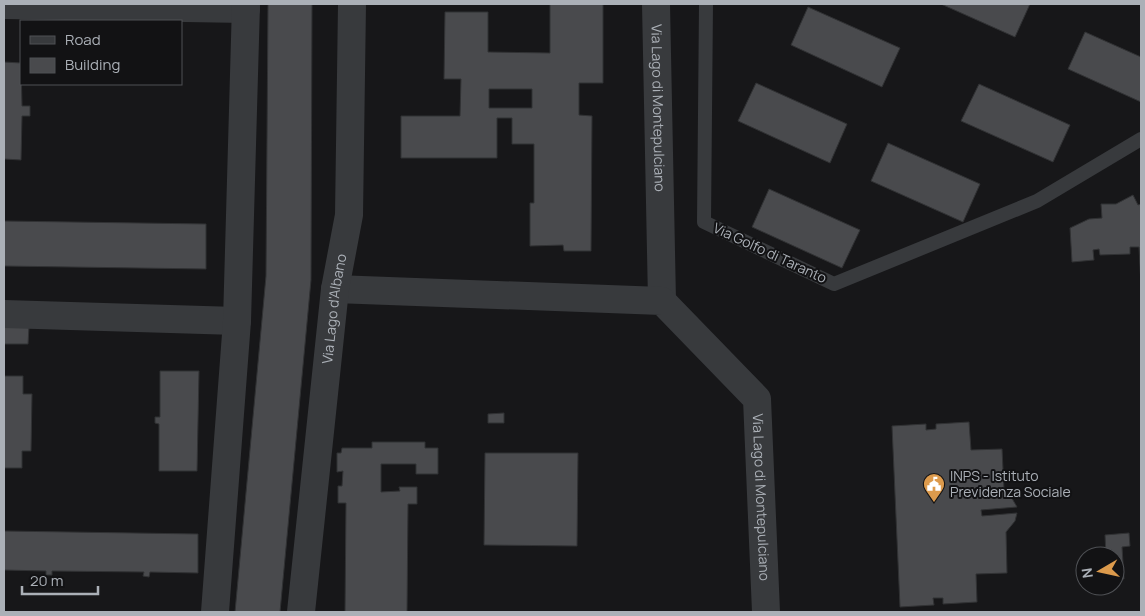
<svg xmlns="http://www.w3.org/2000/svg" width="1145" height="616" viewBox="0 0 1145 616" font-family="Manrope,sans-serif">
	<rect width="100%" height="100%" fill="#171719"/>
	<g fill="#494a4d" stroke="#313234" fill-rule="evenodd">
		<polygon points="268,4 312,4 311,280 280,612 235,612 266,276"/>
		<path d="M550,4H603V83H579V115L592,116L591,251H564L563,245L530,246V203H534V144H512V118H497V158H401V116H460L461,79H444L445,12H488V52L550,53ZM489,89H532V108H489Z"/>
		<polygon points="941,4 1030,4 1015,37"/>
		<polygon points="808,7 900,48 882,87 791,45"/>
		<polygon points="1085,32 1141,57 1141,102 1068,69"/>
		<polygon points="4,62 21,63 22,106 30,106 30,116 22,116 21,160 4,159"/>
		<polygon points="756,83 847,124 830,163 738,121"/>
		<polygon points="979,84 1070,125 1053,162 961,121"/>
		<polygon points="888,143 980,184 963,222 871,181"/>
		<polygon points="769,189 860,230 842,268 752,227"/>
		<polygon points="1133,195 1138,205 1141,204 1141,286 1139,247 1130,247 1130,254 1100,255 1099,249 1093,250 1094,260 1072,262 1070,228 1089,219 1102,218 1101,204 1116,204"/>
		<polygon points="4,221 206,224 206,269 4,266"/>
		<polygon points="4,326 29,326 28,344 4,344"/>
		<polygon points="160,371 199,371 197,471 159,471 159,424 155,423 155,417 160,417"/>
		<polygon points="4,376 23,376 23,394 32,394 31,451 22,451 22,468 4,468"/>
		<polygon points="504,413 504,423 488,423 488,414"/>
		<polygon points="969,422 971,450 1002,449 1004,490 1010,495 1017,507 981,510 982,516 1017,513 1015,521 1006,532 1007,573 976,574 977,602 943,604 943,598 933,598 934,605 900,607 892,426 926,424 926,430 936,429 936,424"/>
		<polygon points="372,442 425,442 425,448 438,448 438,474 416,474 416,464 381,464 381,492 400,491 399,487 417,487 417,504 408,504 407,612 345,612 346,503 338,503 338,486 342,486 343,471 337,472 337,453 341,453 342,448 372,448"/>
		<polygon points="485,453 578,453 577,546 484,545"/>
		<polygon points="4,531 198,534 198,573 150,572 149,577 143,576 144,572 52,571 52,575 46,575 46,571 4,570"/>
		<polygon points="1129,533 1130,546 1122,547 1124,579 1115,579 1115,556 1106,556 1105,535"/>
	</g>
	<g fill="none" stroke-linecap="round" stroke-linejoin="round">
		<polyline stroke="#383a3d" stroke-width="14" points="706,4 704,222 834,284 1037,201 1141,139"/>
		<g stroke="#383a3d" stroke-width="28">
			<path id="s1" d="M656,4L662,301"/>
			<polyline points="4,5 246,9"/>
			<path id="s2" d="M335,289L662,301L757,399L766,612"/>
			<polyline points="4,314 237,321"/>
			<polyline points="215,612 237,321 246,4"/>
			<path id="s3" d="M301,612L335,289L349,215L352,4"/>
		</g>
	</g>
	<defs>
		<g id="civic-pin" transform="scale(1.125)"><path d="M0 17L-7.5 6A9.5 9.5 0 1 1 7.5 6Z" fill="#dc9a4c" stroke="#121214"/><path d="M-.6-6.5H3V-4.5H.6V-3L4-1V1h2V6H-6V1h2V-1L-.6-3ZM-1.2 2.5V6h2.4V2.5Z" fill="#fff"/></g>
	</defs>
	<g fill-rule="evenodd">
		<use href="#civic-pin" x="934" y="484"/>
	</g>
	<g text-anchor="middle" stroke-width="4" stroke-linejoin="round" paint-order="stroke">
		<g font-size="14" fill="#abb0b7" stroke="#121214">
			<text dy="5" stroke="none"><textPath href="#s1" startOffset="104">Via Lago di Montepulciano</textPath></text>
			<text transform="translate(770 253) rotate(25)" y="5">Via Golfo di Taranto</text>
			<text dy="5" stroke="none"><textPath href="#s3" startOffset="305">Via Lago d'Albano</textPath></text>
			<text dy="5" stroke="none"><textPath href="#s2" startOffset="562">Via Lago di Montepulciano</textPath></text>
		</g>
		<g font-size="14" fill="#abb0b7" stroke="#121214" text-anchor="start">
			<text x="950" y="481">INPS - Istituto<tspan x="950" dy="16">Previdenza Sociale</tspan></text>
		</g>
	</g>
	<rect width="1145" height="616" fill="none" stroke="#abb0b7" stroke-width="10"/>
	<rect x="20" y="20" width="162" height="65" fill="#121214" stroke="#4f5155"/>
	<rect x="30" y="36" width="25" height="8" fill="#383a3d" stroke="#4f5155"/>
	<text x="65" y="45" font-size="15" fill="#abb0b7">Road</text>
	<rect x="30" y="58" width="25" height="15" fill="#494a4d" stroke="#4f5155"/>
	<text x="65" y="70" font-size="15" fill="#abb0b7">Building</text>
	<g transform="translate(1100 571) rotate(261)"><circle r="24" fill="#121214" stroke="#4f5155"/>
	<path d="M0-4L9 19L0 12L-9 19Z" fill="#dc9a4c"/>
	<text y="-8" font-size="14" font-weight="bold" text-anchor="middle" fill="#abb0b7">N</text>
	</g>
	<path d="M22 586v8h76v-8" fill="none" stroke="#abb0b7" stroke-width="2.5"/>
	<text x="30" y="586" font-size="15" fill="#abb0b7" stroke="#121214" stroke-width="4" paint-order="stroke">20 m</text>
</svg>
